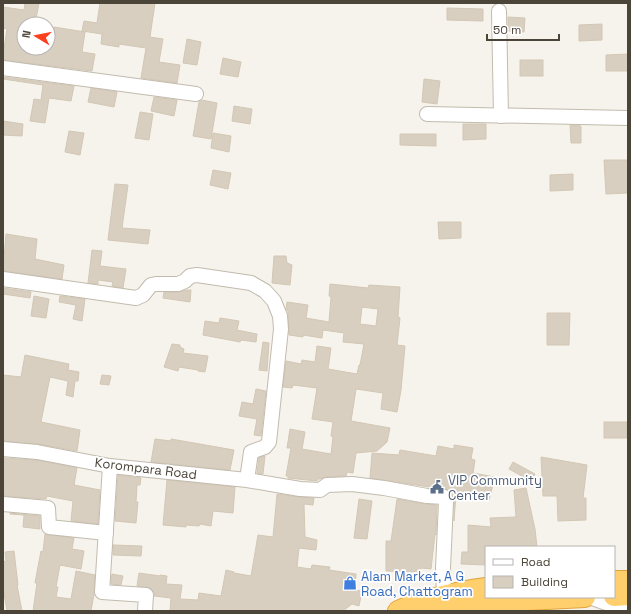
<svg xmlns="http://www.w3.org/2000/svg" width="631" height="614" viewBox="0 0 631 614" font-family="'Space Grotesk',sans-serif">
	<rect width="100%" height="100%" fill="#f6f3ec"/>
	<g fill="#d8cfc1" stroke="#d3c7b4" fill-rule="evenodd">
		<polygon points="25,3 39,3 35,24 24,24 24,48 50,48 54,27 85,32 82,52 95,54 92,71 3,60 3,48 4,48 7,29 3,28 3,7 24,10"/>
		<polygon points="100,3 155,3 150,37 163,39 159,62 180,65 177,83 141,78 146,48 119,44 119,47 101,44 102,34 82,31 84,21 97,23"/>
		<polygon points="447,8 483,9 483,21 447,20"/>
		<polygon points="508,17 525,18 524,32 508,31"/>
		<polygon points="602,24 602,40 579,41 579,25"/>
		<polygon points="187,39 201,42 197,65 183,63"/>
		<polygon points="628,54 628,71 606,71 606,55"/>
		<polygon points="223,58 241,62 238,77 220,74"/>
		<rect x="520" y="60" width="23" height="16"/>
		<polygon points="3,77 74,86 71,101 49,98 45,123 30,121 34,99 41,100 43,85 3,79"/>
		<polygon points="424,79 440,81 437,104 422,102"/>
		<polygon points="91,88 117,92 114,107 88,102"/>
		<polygon points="154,97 177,100 174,116 151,111"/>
		<polygon points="202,100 217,103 211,139 193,136 199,102"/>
		<polygon points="234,106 252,109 250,124 232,121"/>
		<polygon points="140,112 153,114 149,140 135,138"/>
		<polygon points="3,121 23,124 22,136 3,135"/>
		<polygon points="463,124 486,124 486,139 463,140"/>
		<polygon points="570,125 581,126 581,143 571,143"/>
		<polygon points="69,131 84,133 80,155 65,152"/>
		<polygon points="213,133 231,136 229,152 211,148"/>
		<polygon points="400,134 436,134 436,146 400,145"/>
		<polygon points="604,160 628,160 628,193 606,194"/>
		<polygon points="213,170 231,173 228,189 210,185"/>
		<polygon points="573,174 573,190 550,191 550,175"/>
		<polygon points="115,184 128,185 122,228 150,230 148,244 108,240"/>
		<polygon points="438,222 461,222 461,238 439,239"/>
		<polygon points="6,234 37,239 35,259 64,265 62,279 3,271"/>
		<polygon points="92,250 102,251 100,266 126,269 123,288 112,286 113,282 98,280 98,284 88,283"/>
		<polygon points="274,256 286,256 287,263 292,265 290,285 272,283"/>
		<path d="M330,284L368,288L369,285L400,287L398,317L400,318L397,345L405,346L401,390L397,412L381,409L383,393L356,389L351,421L390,428L387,442L377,451L356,453L353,473L347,472L346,476L326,477L320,479H318L317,481L288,478V476H286L291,448H287L290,429L305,432L302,449L325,453L331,454L333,437L331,436L333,422L312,419L317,388L293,385L292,388L283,387L286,361L301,364L302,360L315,362L317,346L331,348L328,369L357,374L359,365H360L364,344L343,342L344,333L323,330L322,338L303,335V337L289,335L288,311L286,309L287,302L308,305L306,318L329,322L331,297L329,296ZM362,307L378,309L376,326L360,324Z"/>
		<polygon points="3,288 31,292 30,298 3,294"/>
		<polygon points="186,290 191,290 190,302 163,298 164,292 178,292"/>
		<polygon points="34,296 49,299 46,318 31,316"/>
		<polygon points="60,296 85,299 82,321 73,319 76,305 59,302"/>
		<polygon points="547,313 570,313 569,345 547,345"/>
		<polygon points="220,318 239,321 237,330 257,334 256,342 241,340 240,342 203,335 205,321 219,323"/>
		<polygon points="263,342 269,343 267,371 259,370"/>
		<polygon points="172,344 180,345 180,347 184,349 183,353 208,356 205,372 198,371 198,370 179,367 178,371 164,367"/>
		<polygon points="25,355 69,364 68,370 79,372 78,381 75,381 73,397 66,395 68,381 50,377 41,422 80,430 77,451 38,444 3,441 3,375 21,377"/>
		<polygon points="102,375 111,376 109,385 100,384"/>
		<polygon points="256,389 266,391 261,436 254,435 257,419 239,416 242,402 253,404"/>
		<rect x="604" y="422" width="23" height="16"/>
		<polygon points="155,439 171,441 171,439 234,450 230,470 151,462"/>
		<polygon points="454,445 473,448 471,459 475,460 473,473 495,477 489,500 456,494 454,521 454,502 452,494 449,490 370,478 372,453 399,455 400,450 436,456 438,446 454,449"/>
		<polygon points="265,456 263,474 257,473 259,458"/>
		<polygon points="541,457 587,465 583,498 586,498 586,520 558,521 557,496 543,496"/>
		<polygon points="3,458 36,460 77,468 74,485 100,490 98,524 71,521 73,501 47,496 46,499 3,496"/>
		<polygon points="513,462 535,474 531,481 509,469"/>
		<polygon points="118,475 141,478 140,485 137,485 136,502 138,502 136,523 115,521"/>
		<polygon points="167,480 235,487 233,513 213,511 211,526 200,524 199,526 186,525 186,527 163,525"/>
		<polygon points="526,488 535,529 537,547 486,547 486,565 461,564 462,552 468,552 468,525 491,527 490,518 516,517 514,490"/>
		<polygon points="277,494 299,497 314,498 313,505 304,504 305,537 317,540 316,550 299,548 297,567 311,569 312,565 330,567 329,570 356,574 355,590 362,591 359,606 352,604 343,611 170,611 171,598 154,596 154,592 150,588 137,586 139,573 160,576 160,575 167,576 166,584 182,585 180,599 198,600 199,593 221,596 226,570 234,572 234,573 251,576 258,535 273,537"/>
		<polygon points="359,499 372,501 367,539 354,538"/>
		<polygon points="397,499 425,504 437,505 436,535 435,534 431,569 421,568 420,572 386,571 386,541 391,541"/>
		<polygon points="10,513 40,516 40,529 23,527 24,515 10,514"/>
		<polygon points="45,534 74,538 72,549 84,551 81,569 60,565 56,587 58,587 56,597 71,599 76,571 95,575 94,594 91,611 33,611 37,583 35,583 37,572 41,551 43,552"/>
		<polygon points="113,545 142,546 141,556 113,555"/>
		<polygon points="14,551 18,585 17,585 22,611 7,611 3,588 3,562 6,561 5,552"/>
		<polygon points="112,574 123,576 121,585 111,584"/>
	</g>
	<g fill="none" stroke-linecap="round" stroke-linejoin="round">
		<g stroke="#c2bbae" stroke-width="16">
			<g id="minor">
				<polyline points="499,11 501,116"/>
				<polyline points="3,68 196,94"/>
				<polyline points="427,114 628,118"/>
				<polyline points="3,279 136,298 143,295 151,285 156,284 178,284 185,281 190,276 197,275 251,283 265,291 274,301 280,316 281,329 269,442 265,447 251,452 247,480"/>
				<polyline points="3,449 37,452 110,466 247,480 300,489 320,490 327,485 352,484 384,488 427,496 444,497 446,502 443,568 444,595"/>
				<polyline points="110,466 102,592 146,595 145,611"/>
				<polyline points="3,504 48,508 49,527 106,533"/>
				<polyline points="589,597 606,603 626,603"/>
			</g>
		</g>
		<g stroke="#e0a43c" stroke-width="22">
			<g id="highway">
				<polyline points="614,581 628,581"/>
				<polyline points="614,596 628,595"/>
				<path d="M398,611C426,599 456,592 486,588"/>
				<polyline points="435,611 444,607 470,603 585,597"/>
			</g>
		</g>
		<use href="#minor" stroke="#fff" stroke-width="14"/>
		<use href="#highway" stroke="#ffcf6e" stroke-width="20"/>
	</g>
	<defs>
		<g id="civic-bare" transform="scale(1.08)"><path d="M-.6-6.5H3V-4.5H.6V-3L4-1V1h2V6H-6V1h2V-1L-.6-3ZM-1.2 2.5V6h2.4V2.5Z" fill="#5c6f8a" stroke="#fff" stroke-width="2.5" paint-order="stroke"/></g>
		<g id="shop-bare" transform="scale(1.08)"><path d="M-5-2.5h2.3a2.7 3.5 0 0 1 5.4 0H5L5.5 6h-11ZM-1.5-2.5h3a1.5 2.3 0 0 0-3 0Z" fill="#3f7fe0" stroke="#fff" stroke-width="2.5" paint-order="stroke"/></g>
	</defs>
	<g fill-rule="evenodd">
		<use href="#civic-bare" x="437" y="487"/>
		<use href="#shop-bare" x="350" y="583"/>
	</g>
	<g text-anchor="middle" stroke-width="3.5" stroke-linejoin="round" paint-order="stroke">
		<g font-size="13" fill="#4b4439" stroke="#fff">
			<text transform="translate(146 468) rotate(7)" y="5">Korompara Road</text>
		</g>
		<g font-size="13" fill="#4e5e75" stroke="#fff" text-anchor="start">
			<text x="448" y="485">VIP Community<tspan x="448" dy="15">Center</tspan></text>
		</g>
		<g font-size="13" fill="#366cbe" stroke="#fff" text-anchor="start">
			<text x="361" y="581">Alam Market, A G<tspan x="361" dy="15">Road, Chattogram</tspan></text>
		</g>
	</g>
	<rect width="631" height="614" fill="none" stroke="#4b4439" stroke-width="8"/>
	<rect x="485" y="546" width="130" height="52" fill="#ffffff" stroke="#b7b4b0"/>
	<rect x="493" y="559" width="20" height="6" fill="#ffffff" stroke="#b7b4b0"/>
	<text x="521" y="566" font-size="12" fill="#4b4439">Road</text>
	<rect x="493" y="576" width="20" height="12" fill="#d8cfc1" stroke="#b7b4b0"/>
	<text x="521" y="586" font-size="12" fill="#4b4439">Building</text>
	<g transform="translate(36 36) rotate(280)"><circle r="19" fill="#ffffff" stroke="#b7b4b0"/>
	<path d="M0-3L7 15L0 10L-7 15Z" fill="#fc3f1d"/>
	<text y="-6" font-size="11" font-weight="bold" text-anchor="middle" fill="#4b4439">N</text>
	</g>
	<path d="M487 34v6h72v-6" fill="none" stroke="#4b4439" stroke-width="2"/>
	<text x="493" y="34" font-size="12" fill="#4b4439" stroke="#ffffff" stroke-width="3" paint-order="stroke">50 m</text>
</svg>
